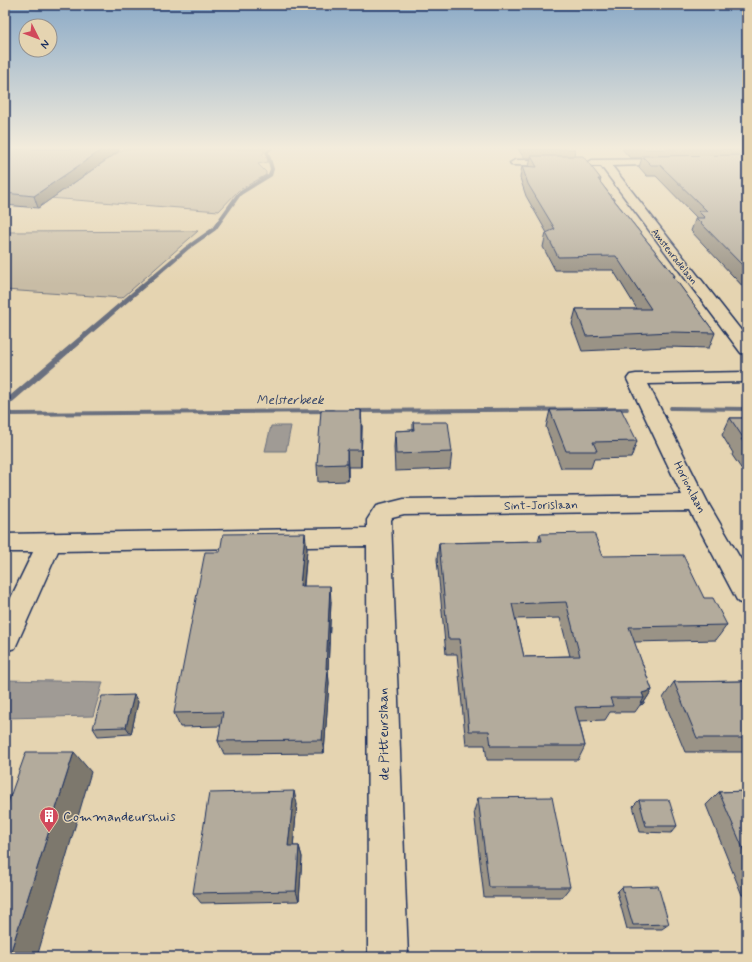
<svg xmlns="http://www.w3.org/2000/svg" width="752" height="962" viewBox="0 0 752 962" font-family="Mynerve,sans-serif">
	<rect width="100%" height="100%" fill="#e5d4b1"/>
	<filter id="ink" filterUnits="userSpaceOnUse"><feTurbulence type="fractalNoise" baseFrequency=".025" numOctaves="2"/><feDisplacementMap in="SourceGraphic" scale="8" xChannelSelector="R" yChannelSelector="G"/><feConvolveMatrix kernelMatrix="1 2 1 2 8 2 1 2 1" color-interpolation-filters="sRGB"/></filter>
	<g filter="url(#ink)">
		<g fill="#c8bca5" stroke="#727682">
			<polygon points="124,149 266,149 262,155 268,159 268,162 258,164 266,172 266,175 238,191 219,211 49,198"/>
			<polygon points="198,231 122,298 5,290 5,232"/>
		</g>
		<g fill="#a09b95" stroke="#6b707f">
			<polygon points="271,426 291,426 286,451 265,451"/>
			<polygon points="5,680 103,682 93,716 5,718"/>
		</g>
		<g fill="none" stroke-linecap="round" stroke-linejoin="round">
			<g fill="#6b707f" fill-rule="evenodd">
				<polygon points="268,149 273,149 269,152 274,169 272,176 241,195 216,230 189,249 8,406 5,406 5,400 185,247 212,228 237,193 268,174 270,169 265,152"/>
				<polygon points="670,406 747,407 747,411 673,410 670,410 669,408"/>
				<polygon points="625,407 628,407 629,409 628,411 350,413 346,411 350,409"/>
				<polygon points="5,409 12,412 333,409 337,411 333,413 11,416 5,414"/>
			</g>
			<g stroke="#1b2f5e" stroke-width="3">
				<g id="minor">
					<polygon points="670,159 675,162 674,164 612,166 747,338 747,354 741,353 601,166 592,166 587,163 592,160"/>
					<polygon points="515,160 560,160 565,163 560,166 511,165 510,163"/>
					<polygon points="747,372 747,382 648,384 708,503 747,570 747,605 738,602 690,511 404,515 392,518 391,520 408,957 368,957 367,546 58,551 15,648 5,651 5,610 33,552 5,552 5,534 367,528 367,520 376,506 404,499 682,495 627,379 630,375 636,374"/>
				</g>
			</g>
			<use href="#minor" fill="#e5d4b1" fill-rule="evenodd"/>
		</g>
		<g fill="#9a9386" stroke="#1b2f5e" fill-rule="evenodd">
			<polygon points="5,149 119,151 38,208 5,205"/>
			<polygon points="518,149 575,149 574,156 601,179 600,182 675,276 674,278 715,333 709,348 667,347 582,351 572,324 576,309 637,309 613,270 555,270 543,247 546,233 547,233 526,196 520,178 522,166 529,166 531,158 524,158"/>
			<polygon points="622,149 747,149 747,291 691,231 696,217 656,176 647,176 639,167 642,158 630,158"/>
			<polygon points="550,410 637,441 631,458 594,459 591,468 561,468 546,427"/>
			<polygon points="730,418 747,418 747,477 732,455 733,453 722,435"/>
			<polygon points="413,422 452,452 450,469 395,471 394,447 395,431 413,430"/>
			<polygon points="362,426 361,467 348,467 348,481 318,482 317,465"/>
			<path d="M540,534L603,556L704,598L727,625L716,640L634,642L652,690L643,704L640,705L635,712H610L605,720L579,721L585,746L578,760H487L485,745H466L457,654H446L437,559L439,543L538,541ZM560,618L570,656L524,657L515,619Z"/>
			<polygon points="307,549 304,586 331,601 328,670 329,683 324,753 224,754 218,741 221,726 180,727 174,713"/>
			<polygon points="747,681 747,752 685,752 663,698 674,682"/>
			<polygon points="134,695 138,702 131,734 98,736 93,728"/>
			<polygon points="747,791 747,895 742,895 706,805 719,792"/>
			<polygon points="478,798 570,887 562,897 484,897 474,811"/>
			<polygon points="639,800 677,826 671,833 640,832 633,806"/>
			<polygon points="297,804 293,846 299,846 302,857 299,901 201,903 193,893"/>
			<polygon points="622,887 669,924 662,929 627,929 617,892"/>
		</g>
		<g fill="#7d786d" stroke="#1b2f5e">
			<polygon points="103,149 119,149 119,151 38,208 34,196"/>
			<polygon points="361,410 362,426 361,467"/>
			<polygon points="347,450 348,467 348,481 347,464"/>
			<polygon points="305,533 307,549 302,602 300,586"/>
			<polygon points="330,586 331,601 328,670 329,683 324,753 322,740"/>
			<polygon points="652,690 643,704 640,705 644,698 642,693"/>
			<polygon points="134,695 138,702 131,734 126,727"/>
			<polygon points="74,752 91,772 37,957 9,957"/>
			<polygon points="294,791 297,804 292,858 288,846"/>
			<polygon points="299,846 302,857 299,901 296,891"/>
		</g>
		<g fill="#b3ab9c" stroke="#1b2f5e" fill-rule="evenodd">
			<polygon points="5,149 103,149 34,196 5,193"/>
			<polygon points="747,155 747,270 696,218 705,218 698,211 707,211 660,165 651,165 642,156"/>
			<polygon points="531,156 583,156 601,179 598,179 610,195 675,276 673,276 715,333 672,332 586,336 576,309 651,309 616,256 558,257 546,233 555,229 528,184 522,166 537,167"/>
			<polygon points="621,409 637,441 593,442 597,451 566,451 550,410"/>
			<polygon points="321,410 361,410 361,450 347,450 347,464 317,465"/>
			<polygon points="730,418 747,418 747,447 741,439 744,439"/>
			<polygon points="413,422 448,422 452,452 396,454 395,431 414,430"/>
			<polygon points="305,533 300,586 330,586 326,669 328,669 322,740 218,741 223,712 174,713 205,552 220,552 223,534"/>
			<path d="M594,533L603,556L683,555L704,598H713L727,625L629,627L652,690L642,693L644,698H610L613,706L575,707L585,746H491L489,731H469L460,639H448L439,543L542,541L540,534ZM566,602L580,656L524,657L512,604Z"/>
			<polygon points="747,681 747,738 697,738 674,682"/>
			<polygon points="134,695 126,727 93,728 102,696"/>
			<polygon points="26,752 74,752 9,957 5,957 5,811"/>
			<polygon points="294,791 288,846 299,846 296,891 193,893 209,793"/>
			<polygon points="747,791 747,858 719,792"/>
			<polygon points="552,797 570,887 489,887 478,798"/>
			<polygon points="639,800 669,800 677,826 646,826"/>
			<polygon points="658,886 669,924 633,925 622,887"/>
			<polygon points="282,956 282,957 250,957"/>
		</g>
	</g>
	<linearGradient id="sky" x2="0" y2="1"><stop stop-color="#8baac7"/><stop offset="0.52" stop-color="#f3ecdc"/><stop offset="1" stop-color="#f3ecdc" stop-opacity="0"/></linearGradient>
	<rect width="752" height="284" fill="url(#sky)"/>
	<defs>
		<g id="building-pin" transform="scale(1)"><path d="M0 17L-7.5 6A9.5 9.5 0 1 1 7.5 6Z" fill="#d1495b" stroke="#e5d4b1"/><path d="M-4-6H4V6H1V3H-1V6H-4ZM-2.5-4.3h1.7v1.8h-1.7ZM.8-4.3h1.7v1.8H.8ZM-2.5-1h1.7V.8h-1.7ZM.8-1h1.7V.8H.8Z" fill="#fff"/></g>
	</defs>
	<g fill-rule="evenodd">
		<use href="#building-pin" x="49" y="816"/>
	</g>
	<g text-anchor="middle" stroke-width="3" stroke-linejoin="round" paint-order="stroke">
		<g font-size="10" fill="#1b2f5e" stroke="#e5d4b1">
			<text transform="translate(675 256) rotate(52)" y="4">Amstenradelaan</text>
		</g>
		<g font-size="12" fill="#1b2f5e" stroke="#e5d4b1">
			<text transform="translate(690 487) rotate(63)" y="4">Horionlaan</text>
			<text transform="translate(541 505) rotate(-1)" y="4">Sint-Jorislaan</text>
		</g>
		<g font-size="13" font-style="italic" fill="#364569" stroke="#e5d4b1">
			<text x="290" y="404">Melsterbeek</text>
		</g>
		<g font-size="14" fill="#1b2f5e" stroke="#e5d4b1">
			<text transform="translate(383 734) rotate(-91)" y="5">de Pitteurslaan</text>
		</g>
		<g font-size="14" fill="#1b2f5e" stroke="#e5d4b1" text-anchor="start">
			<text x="63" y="821">Commandeurshuis</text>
		</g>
	</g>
	<rect width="752" height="962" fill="none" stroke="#e5d4b1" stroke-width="20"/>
	<rect x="10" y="10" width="732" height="942" fill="none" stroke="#1b2f5e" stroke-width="1.5" filter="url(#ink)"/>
	<g transform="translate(38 38) rotate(132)"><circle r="19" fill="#e5d4b1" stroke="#949290"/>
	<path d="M0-3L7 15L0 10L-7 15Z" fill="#d1495b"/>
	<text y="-6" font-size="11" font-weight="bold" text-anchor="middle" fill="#1b2f5e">N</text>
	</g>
</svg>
